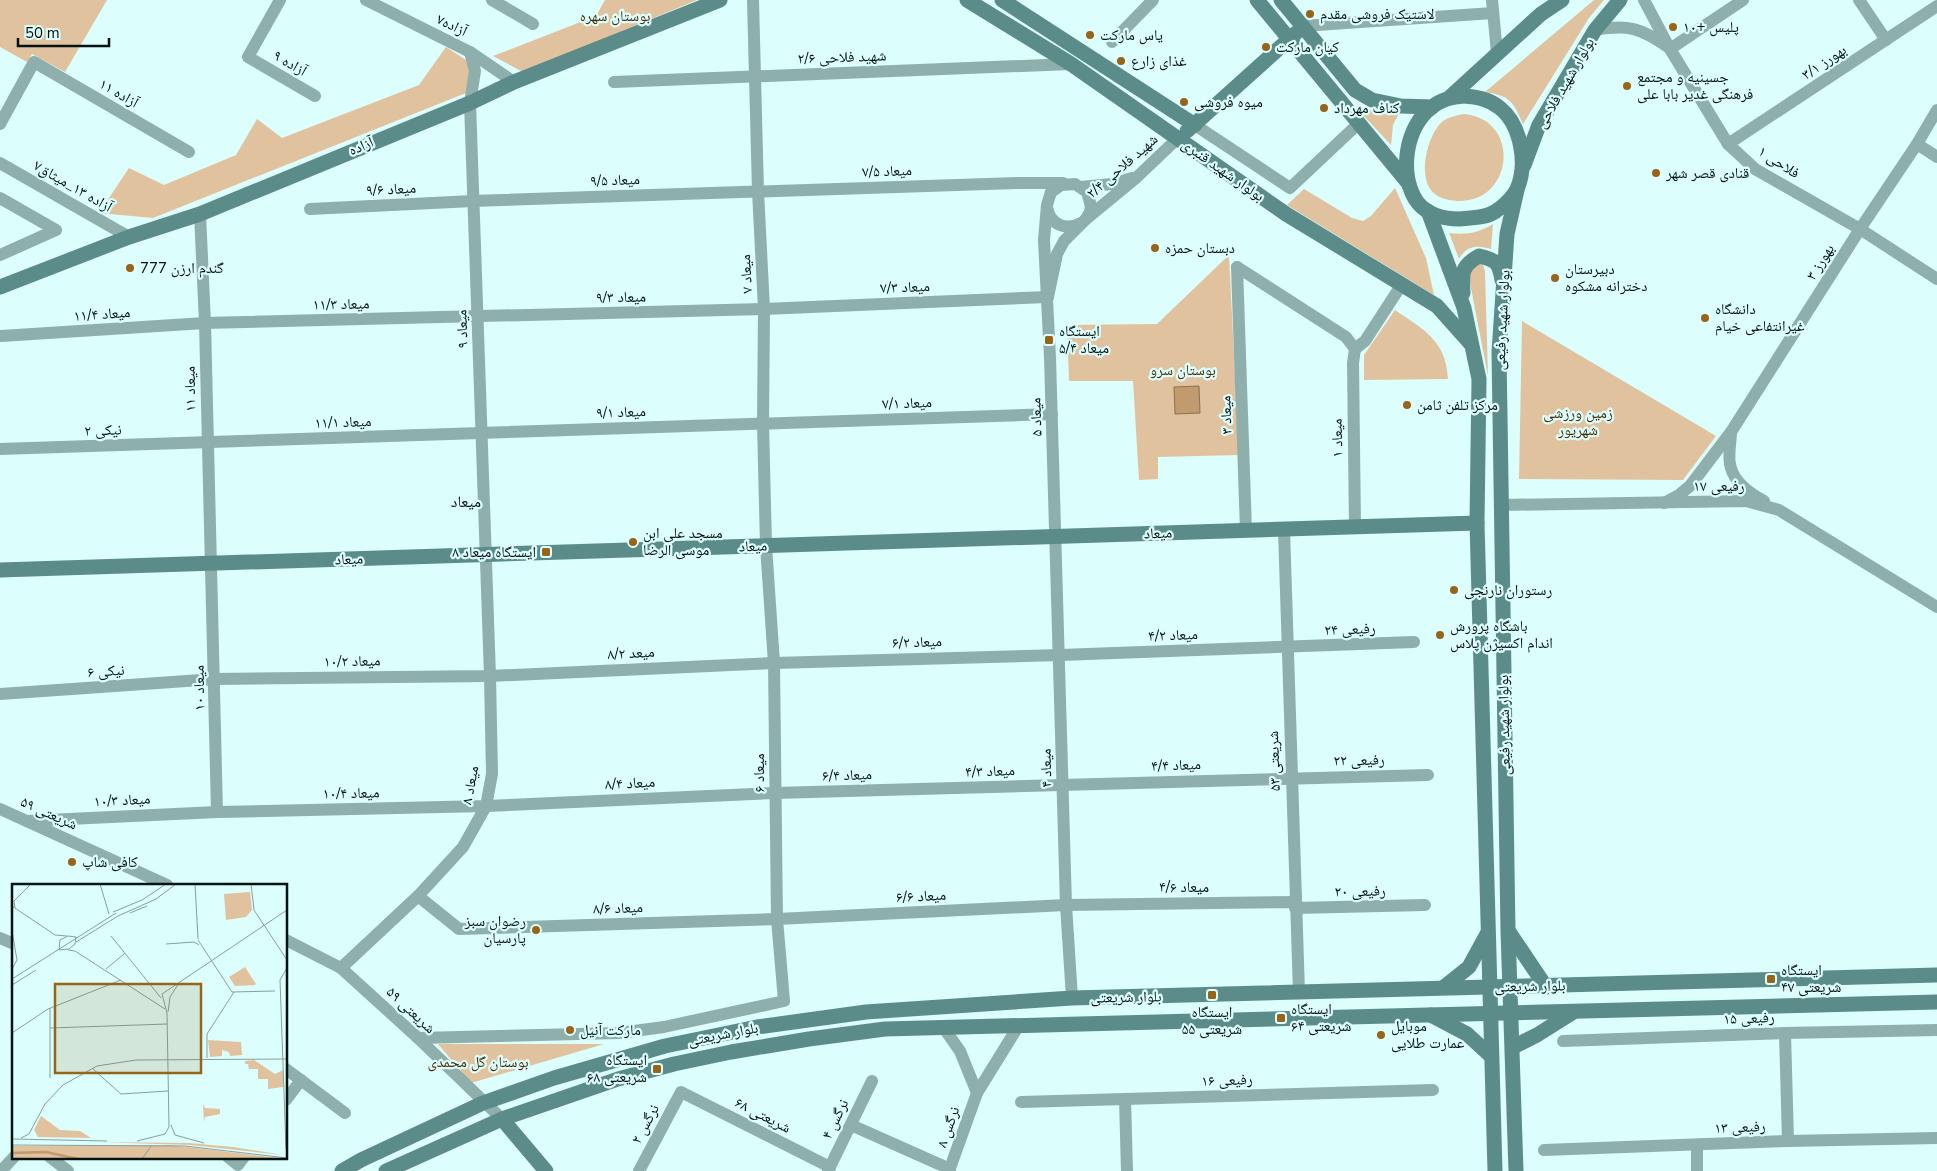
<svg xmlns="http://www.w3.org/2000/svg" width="1937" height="1171" viewBox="0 0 1937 1171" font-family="'Nunito Sans','Noto Naskh Arabic',sans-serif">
	<rect width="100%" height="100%" fill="#dcfefc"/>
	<g fill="#e1c29e">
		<polygon points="0,0 107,0 65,72 32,54 27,62 0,47"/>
		<polygon points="605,0 697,0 523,72 493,56 596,16"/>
		<path d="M1594,0H1604L1589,18L1523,124C1513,101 1510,96 1485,92Z"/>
		<polygon points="446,47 469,62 471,76 466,93 153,218 99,213 129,168 164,185 236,155 257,119 282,138 419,85"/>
		<polygon points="1369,110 1399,113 1393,125 1391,145 1363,115"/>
		<path d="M1464,114C1521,119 1515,203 1457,201C1449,200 1441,199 1435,194C1416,180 1427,134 1443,121C1449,117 1457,115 1464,114Z"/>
		<polygon points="1395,188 1426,258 1434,295 1287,205 1304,189 1352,218 1363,221 1371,216"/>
		<path d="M1493,224L1491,249C1477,245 1467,245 1459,259L1449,233C1467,235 1478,233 1493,224Z"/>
		<polygon points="1229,255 1239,455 1158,457 1158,479 1139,480 1133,381 1069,381 1067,325 1157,324"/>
		<polygon points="1478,262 1483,265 1485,271 1488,376 1469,278 1472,264"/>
		<path d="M1395,310C1424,330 1446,340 1448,379L1364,380V355Z"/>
		<polygon points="1522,321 1716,436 1683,480 1519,479"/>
		<polygon points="438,1044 604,1044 471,1083"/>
	</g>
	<polygon fill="#c19a6d" stroke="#887152" points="1199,386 1200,413 1175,414 1174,387"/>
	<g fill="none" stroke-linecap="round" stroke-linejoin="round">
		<g stroke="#8fafad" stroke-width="12">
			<polyline points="280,0 248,57 315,96"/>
			<polyline points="366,0 470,52 514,82"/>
			<polyline points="492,0 533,24"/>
			<polyline points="1492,0 1497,53"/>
			<polyline points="1644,0 1670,49 1728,144 1755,169 1860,229 1937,279"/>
			<polyline points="1859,0 1886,40"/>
			<polyline points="1302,26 1493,13"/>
			<path d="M1595,30C1628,24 1641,28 1668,47"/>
			<polyline points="1112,42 1153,0"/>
			<polyline points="1670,49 1743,0"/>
			<polyline points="614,82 1071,64"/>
			<polyline points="0,124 34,62 189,152"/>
			<polyline points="1195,125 1290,188 1358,124"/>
			<polyline points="1728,144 1937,6"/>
			<polyline points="1917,144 1937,157"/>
			<polyline points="0,163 129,237"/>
			<polyline points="1081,187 1112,184 1132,178"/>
			<polyline points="0,198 56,230 0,255"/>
			<path d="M1047,207C1050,225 1066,231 1081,223"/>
			<polyline points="310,209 473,201 1017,183 1063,183"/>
			<polyline points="200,214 205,323 217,812"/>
			<polyline points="1086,219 1137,177 1178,138"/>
			<polyline points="1237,267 1246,531"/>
			<polyline points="1237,267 1346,337 1355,349"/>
			<polyline points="1048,297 1057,254 1064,241 1086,219 1090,212 1091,206 1087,192 1075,184 1061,185 1051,192 1047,205 1044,240 1050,358 1066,905 1072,998"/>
			<polyline points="1,336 205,323 764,309 1048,297"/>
			<polyline points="1355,349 1365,341 1402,284"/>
			<path d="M1731,432C1731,442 1727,458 1731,468C1735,483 1751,494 1764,501"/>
			<polyline points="0,449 1052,414"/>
			<polyline points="1664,503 1679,495 1690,486 1731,432 1860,229 1917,144 1937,110"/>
			<polyline points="1502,505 1746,501 1779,510 1937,607"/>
			<polyline points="1355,527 1353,363 1355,349"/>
			<polyline points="1284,530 1299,992"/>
			<polyline points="0,694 215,679 490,676 774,663 1060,655 1414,642"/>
			<polyline points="0,809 167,885"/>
			<polyline points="27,821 217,812 486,806 775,793 1428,775"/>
			<polyline points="418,896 459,929 777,919 1066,905 1295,902 1295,908 1425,905"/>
			<polyline points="0,938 14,944"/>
			<polyline points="286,940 341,968 418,1038 502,1119"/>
			<polyline points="341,968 418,896 463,847 486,806 492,774 490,676 470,103 475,71 470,52"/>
			<polyline points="943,1027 960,1051 977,1093"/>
			<polyline points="1785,1033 1788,1141"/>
			<polyline points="418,1038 619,1033 664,1027 784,1001 777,919 774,663 766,546 763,424 764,309 758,191 753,0"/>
			<polyline points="1563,1041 1785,1033 1937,1030"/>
			<polyline points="286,1069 345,1113"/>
			<polyline points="1125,1099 1127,1171"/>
			<polyline points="286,1100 301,1080"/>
			<polyline points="1021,1102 1433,1090"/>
			<polyline points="851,1125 950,1169"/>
			<polyline points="1697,1145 1697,1171"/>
			<polyline points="1544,1150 1788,1141 1937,1138"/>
			<polyline points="50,1157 68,1171"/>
			<polyline points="228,1157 238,1165 244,1157"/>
			<polyline points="1,1171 14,1157"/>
			<polyline points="639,1171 681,1092 830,1167"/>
			<polyline points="828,1171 872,1081"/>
			<polyline points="949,1171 977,1093 1019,1025"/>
		</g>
		<g stroke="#5c8c89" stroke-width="15">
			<polyline points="967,0 1071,64 1286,214 1437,306 1470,343"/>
			<polyline points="1002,0 1195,125"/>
			<polyline points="1257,0 1409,184"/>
			<polyline points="1281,0 1355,90 1372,100 1401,106 1432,107"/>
			<path d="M1464,96C1477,97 1489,99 1500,108C1521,125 1528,164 1517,189C1513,197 1504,206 1496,211C1487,218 1471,218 1460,219C1445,219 1428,215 1418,203C1398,177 1405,126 1432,107C1442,99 1452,97 1464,96Z"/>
			<polyline points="1450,97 1541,14 1562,0"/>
			<polyline points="1187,131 1296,33"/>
			<polyline points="1524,165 1539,125 1595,30 1620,0"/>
			<polyline points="1428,211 1464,308 1479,379 1477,523 1495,1171"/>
			<polyline points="0,287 129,237 200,214 470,103 514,82 720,0"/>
			<path d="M1463,293C1462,273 1461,266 1479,256C1496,260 1499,262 1502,280"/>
			<polyline points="0,570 1477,523"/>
			<polyline points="1509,932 1546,987"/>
			<polyline points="1444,987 1469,967 1487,934"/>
			<polyline points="1431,1015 1467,1034 1491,1056"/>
			<polyline points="1513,1047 1537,1035 1572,1013"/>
			<polyline points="502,1119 546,1171"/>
			<polyline points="342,1171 361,1160 483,1103 554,1078 665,1046 757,1027 866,1012 1072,998 1937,975"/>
			<polyline points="386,1171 502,1119 618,1079 674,1064 731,1052 809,1039 885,1029 1937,1002"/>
			<polyline points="1516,1171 1508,931 1499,352 1507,234 1517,190"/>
		</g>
	</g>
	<g fill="#976419" stroke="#dcfefc" stroke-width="2">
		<circle cx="1310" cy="14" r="5"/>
		<circle cx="1673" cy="27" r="5"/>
		<circle cx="1090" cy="35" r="5"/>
		<circle cx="1266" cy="47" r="5"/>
		<circle cx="1121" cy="61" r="5"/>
		<circle cx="1627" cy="86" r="5"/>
		<circle cx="1184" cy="102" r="5"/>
		<circle cx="1324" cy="108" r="5"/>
		<circle cx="1656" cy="173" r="5"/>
		<circle cx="1155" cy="248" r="5"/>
		<circle cx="130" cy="268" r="5"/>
		<circle cx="1555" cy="278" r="5"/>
		<circle cx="1705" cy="318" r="5"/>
		<rect x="1044" y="335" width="10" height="10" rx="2.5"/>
		<circle cx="1407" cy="405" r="5"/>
		<circle cx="633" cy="542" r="5"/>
		<rect x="541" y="547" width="10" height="10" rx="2.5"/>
		<circle cx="1454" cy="590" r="5"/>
		<circle cx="1440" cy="635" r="5"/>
		<circle cx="72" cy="862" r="5"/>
		<circle cx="536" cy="930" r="5"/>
		<rect x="1766" y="974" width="10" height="10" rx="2.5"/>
		<rect x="1207" y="990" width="10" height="10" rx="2.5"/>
		<rect x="1276" y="1013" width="10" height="10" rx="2.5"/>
		<circle cx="570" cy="1030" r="5"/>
		<circle cx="1381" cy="1035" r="5"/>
		<rect x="652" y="1064" width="10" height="10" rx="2.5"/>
	</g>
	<g text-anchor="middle" stroke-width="4.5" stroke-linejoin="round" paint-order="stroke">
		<g font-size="15" fill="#041212" stroke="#dcfefc" text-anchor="start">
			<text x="1320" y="19">لاستیک فروشی مقدم</text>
			<text x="1683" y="32">پلیس +۱۰</text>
			<text x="1100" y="40">یاس مارکت</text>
			<text x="1276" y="52">کیان مارکت</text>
			<text x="1131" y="66">غذای زارع</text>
			<text x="1637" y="82">جسینیه و مجتمع<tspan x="1637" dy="17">فرهنگی غدیر بابا علی</tspan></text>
			<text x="1194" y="107">میوه فروشی</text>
			<text x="1334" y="113">کناف مهرداد</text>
			<text x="1666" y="178">قنادی قصر شهر</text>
			<text x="1165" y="253">دبستان حمزه</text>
			<text x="140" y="273">گندم ارزن 777</text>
			<text x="1565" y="274">دبیرستان<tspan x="1565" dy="17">دخترانه مشکوه</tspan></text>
			<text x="1715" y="314">دانشگاه<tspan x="1715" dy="17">غیرانتفاعی خیام</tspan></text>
			<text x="1059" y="336">ایستگاه<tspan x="1059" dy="17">میعاد ۵/۴</tspan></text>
			<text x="1417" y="410">مرکز تلفن ثامن</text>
			<text x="643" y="538">مسجد علی ابن<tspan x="643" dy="17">موسی الرضا</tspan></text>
			<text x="536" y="557" text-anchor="end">ایستگاه میعاد ۸</text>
			<text x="1464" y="595">رستوران نارنجی</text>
			<text x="1450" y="631">باشگاه پرورش<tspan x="1450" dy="17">اندام اکسیژن پلاس</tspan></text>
			<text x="82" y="867">کافی شاپ</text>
			<text x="526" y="926" text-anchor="end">رضوان سبز<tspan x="526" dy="17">پارسیان</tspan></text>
			<text x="1781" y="975">ایستگاه<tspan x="1781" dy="17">شریعتی ۴۷</tspan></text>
			<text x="1291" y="1014">ایستگاه<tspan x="1291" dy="17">شریعتی ۶۴</tspan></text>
			<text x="1212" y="1017" text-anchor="middle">ایستگاه<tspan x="1212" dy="17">شریعتی ۵۵</tspan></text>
			<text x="1391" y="1031">موبایل<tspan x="1391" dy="17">عمارت طلایی</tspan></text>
			<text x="580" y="1035">مارکت آنیل</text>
			<text x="647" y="1065" text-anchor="end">ایستگاه<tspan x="647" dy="17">شریعتی ۶۸</tspan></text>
		</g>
		<g font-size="15" fill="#492e08" stroke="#dcfefc">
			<text x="615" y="21">بوستان سهره</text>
			<text x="1183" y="375">بوستان سرو</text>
			<text x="1578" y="418">زمین ورزشی<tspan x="1578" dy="17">شهریور</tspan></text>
			<text x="478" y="1067">بوستان گل محمدی</text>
		</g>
		<g font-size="15" fill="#041212" stroke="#dcfefc">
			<text transform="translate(452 25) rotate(26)" y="5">آزاده۷</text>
			<text transform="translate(842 57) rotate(-2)" y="5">شهید فلاحی ۲/۶</text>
			<text transform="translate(1824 62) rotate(-34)" y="5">بهورز ۳/۱</text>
			<text transform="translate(290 63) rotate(30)" y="5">آزاده ۹</text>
			<text transform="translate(1565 83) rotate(-60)" y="5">بولوار شهید فلاحی</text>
			<text transform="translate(119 93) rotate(30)" y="5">آزاده ۱۱</text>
			<text transform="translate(361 146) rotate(-23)" y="5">آزاده</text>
			<text transform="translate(1779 162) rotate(33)" y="5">فلاحی ۱</text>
			<text transform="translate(1122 166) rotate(-41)" y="5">شهید فلاحی ۲/۴</text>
			<text transform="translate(1223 170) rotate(35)" y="5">بولوار شهید قنبری</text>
			<text transform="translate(887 171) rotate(-2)" y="5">میعاد ۷/۵</text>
			<text transform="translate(615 180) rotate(-2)" y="5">میعاد ۹/۵</text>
			<text transform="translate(73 186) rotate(30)" y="5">آزاده ۱۳_میثاق۷</text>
			<text transform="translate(391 189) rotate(-3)" y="5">میعاد ۹/۶</text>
			<text transform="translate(1820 262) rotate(-58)" y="5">بهورز ۳</text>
			<text transform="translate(746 274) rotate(-93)" y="5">میعاد ۷</text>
			<text transform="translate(905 287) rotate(-2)" y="5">میعاد ۷/۳</text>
			<text transform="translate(621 297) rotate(-1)" y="5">میعاد ۹/۳</text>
			<text transform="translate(341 304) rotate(-1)" y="5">میعاد ۱۱/۳</text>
			<text transform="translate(102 314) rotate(-4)" y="5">میعاد ۱۱/۴</text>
			<text transform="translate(1502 320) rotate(-87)" y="5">بولوار شهید رفیعی</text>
			<text transform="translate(462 329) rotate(-92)" y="5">میعاد ۹</text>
			<text transform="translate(190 389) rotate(-91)" y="5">میعاد ۱۱</text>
			<text transform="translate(907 403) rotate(-2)" y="5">میعاد ۷/۱</text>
			<text transform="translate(621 412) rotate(-2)" y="5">میعاد ۹/۱</text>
			<text transform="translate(1226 415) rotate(-92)" y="5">میعاد ۳</text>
			<text transform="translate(1036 417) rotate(-92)" y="5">میعاد ۵</text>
			<text transform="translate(343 422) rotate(-2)" y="5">میعاد ۱۱/۱</text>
			<text transform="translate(103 430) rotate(-2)" y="5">نیکی ۲</text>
			<text transform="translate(1337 438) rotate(-91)" y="5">میعاد ۱</text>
			<text x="1719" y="491">رفیعی ۱۷</text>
			<text transform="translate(1158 533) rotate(-2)" y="5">میعاد</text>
			<text transform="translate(753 546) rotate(-2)" y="5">میعاد</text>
			<text transform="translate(349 559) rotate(-2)" y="5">میعاد</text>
			<text transform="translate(1350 629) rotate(-2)" y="5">رفیعی ۲۴</text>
			<text transform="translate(1173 635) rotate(-2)" y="5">میعاد ۴/۲</text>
			<text transform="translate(917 642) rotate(-2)" y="5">میعاد ۶/۲</text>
			<text transform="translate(631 653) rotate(-3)" y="5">میعد ۸/۲</text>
			<text transform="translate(352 661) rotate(-1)" y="5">میعاد ۱۰/۲</text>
			<text transform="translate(106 671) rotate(-4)" y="5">نیکی ۶</text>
			<text transform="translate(199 688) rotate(-91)" y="5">میعاد ۱۰</text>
			<text transform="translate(1504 725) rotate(-91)" y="5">بولوار شهید رفیعی</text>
			<text transform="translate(1359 760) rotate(-1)" y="5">رفیعی ۲۲</text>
			<text transform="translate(1274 761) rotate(-92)" y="5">شریعتی ۵۳</text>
			<text transform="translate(1176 765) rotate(-2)" y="5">میعاد ۴/۴</text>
			<text transform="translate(1046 768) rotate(-91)" y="5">میعاد ۴</text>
			<text transform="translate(990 771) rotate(-2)" y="5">میعاد ۴/۳</text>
			<text transform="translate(759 773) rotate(-90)" y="5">میعاد ۶</text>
			<text transform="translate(847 775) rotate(-2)" y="5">میعاد ۶/۴</text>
			<text transform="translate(630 783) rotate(-3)" y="5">میعاد ۸/۴</text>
			<text transform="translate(470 785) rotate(-79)" y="5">میعاد ۸</text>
			<text transform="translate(351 793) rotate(-1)" y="5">میعاد ۱۰/۴</text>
			<text transform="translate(122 800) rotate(-3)" y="5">میعاد ۱۰/۳</text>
			<text transform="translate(49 813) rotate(24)" y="5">شریعتی ۵۹</text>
			<text x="1184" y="892">میعاد ۴/۶</text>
			<text transform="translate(1360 891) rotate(-1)" y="5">رفیعی ۲۰</text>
			<text transform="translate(921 896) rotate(-3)" y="5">میعاد ۶/۶</text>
			<text transform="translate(618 908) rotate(-2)" y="5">میعاد ۸/۶</text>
			<text transform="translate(1530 986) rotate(-1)" y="5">بلوار شریعتی</text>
			<text transform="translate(1126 997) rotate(-1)" y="5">بلوار شریعتی</text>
			<text transform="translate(411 1010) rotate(43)" y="5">شریعتی ۵۹</text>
			<text transform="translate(1749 1018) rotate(-2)" y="5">رفیعی ۱۵</text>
			<text transform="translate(723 1034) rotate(-11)" y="5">بلوار شریعتی</text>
			<text transform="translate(1227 1080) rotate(-2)" y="5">رفیعی ۱۶</text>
			<text transform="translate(763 1115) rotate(27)" y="5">شریعتی ۶۸</text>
			<text transform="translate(835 1119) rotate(-64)" y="5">نرگس ۴</text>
			<text transform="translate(645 1124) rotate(-62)" y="5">نرگس ۲</text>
			<text transform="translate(948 1127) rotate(-71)" y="5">نرگس ۸</text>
			<text transform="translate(1740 1127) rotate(-2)" y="5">رفیعی ۱۳</text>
		</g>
		<g font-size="16" fill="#041212" stroke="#dcfefc">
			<text x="466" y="507">میعاد</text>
		</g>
	</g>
	<g transform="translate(12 884)">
		<rect width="275" height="275" fill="#dcfefc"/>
		<path d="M238,8L240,26L234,33L214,36L212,10ZM233,83L244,100L243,101L223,102L217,93ZM196,156L229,158L230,171L218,172L217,168L210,166V172L198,173ZM242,176L263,190L271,186V203L256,205V195H246V185H237L236,180H233V177ZM191,220L193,224L208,225V230L193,233L192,238ZM29,232L48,246L68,247L79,254L26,253L22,246ZM85,258L177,259L221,263L271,271L178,261ZM159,261L275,275H0V262Z" fill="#e1c29e"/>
		<path fill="none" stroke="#c19a6d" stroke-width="2.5" d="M0,269L34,268L66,275"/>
		<path fill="none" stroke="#86a09e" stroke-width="1" d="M88,0L97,30M183,0L186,55M239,0L242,26L275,76M0,22L43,51L55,52M3,24L2,17L19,0M101,28L130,16L154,0M118,29L135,22M0,47L5,76L0,85M56,52L64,53L63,60L57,65L47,66L48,56ZM99,52L149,114M186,56L220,108L263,107M64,58L106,32L144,15L164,0M154,60L182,58L187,61M56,66L63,67L153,125M94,85L113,69M0,95L104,29M0,101L24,86M38,124V194M156,128L158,113L167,99M38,144L155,140M0,149L36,125L109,96M195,174V150L222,108M81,185L109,210L156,207M159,241L163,251L192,259M9,254L17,250L33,220L51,201L85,182L124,176L275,175M0,255L95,257M125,257L153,250L157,243L155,129L150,110L275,26M0,261L173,262L275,274M274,265L268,96L275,84M130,275L139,262"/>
		<path fill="#976419" fill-opacity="0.15" stroke="#976419" stroke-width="2.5" d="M43,100H189V189H43Z"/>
		<rect width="275" height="275" fill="none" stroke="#041212" stroke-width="2.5"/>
	</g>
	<path d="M18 38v8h91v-8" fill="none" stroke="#041212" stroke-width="2.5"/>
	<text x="25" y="38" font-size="15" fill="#041212" stroke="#dcfefc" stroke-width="4" paint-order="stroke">50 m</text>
</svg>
